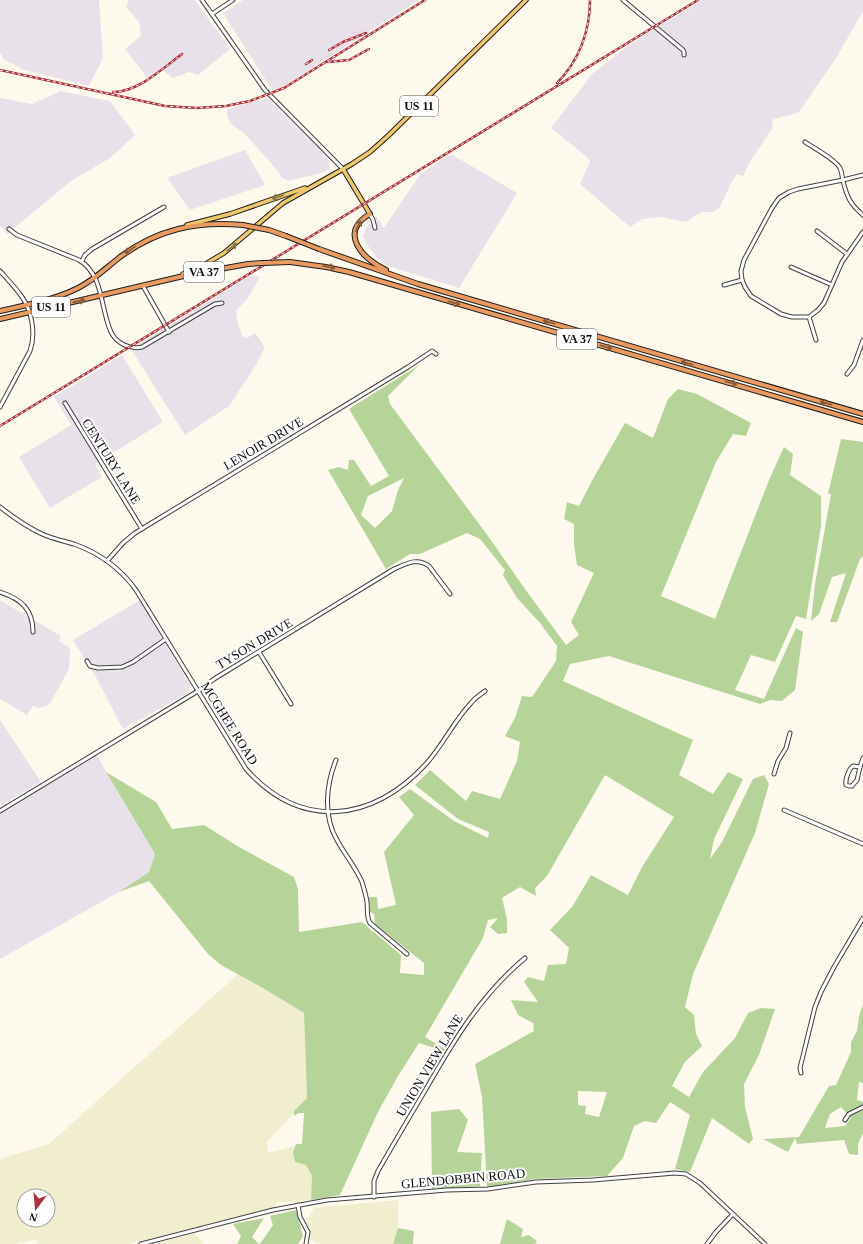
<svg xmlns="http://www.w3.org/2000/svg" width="863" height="1244" viewBox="0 0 863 1244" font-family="'Times New Roman',serif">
	<rect width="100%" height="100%" fill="#fdfaed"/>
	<g fill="#e9e1ea">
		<polygon points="0,0 99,0 103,58 89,86 25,70 4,60 0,53"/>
		<polygon points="129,0 195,0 230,49 198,75 189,72 173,78 161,69 149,80 125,49 141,36 139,22 126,7"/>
		<polygon points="243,0 419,0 282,87 272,90 223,13"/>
		<polygon points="702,0 863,0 863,11 835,60 798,113 773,119 772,129 751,160 743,176 737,174 731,183 720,207 713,212 703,212 694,216 686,222 661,217 642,219 630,227 580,184 590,162 588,158 551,128 593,73 629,45"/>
		<polygon points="60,91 110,101 135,135 110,158 71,181 7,234 0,226 0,98 32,104"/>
		<polygon points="268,98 325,155 330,163 330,169 324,172 289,181 282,178 280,174 271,163 245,134 232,125 227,117 227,109"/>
		<polygon points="245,150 265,185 190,210 167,178"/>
		<polygon points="451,154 517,193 459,288 388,266 376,257 366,243 363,236 366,228 376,216 384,228 421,173"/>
		<polygon points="251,275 260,277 248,298 236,311 238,325 243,337 247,338 255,333 265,347 256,365 229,406 185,435 131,349"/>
		<polygon points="122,355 163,422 95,464 102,477 50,508 19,457 71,425 54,397"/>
		<polygon points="0,600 61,636 59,641 70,648 69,669 49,705 39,708 33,706 27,715 0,699"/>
		<polygon points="140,600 190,685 188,693 123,729 97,679 73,640"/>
		<polygon points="0,720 41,782 0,806"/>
		<polygon points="97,754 106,772 155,854 149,872 119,892 0,959 0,815"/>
	</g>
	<g fill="#f1edcf" fill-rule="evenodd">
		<path d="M238,974L304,1013L307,1099L267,1142L268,1153L295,1146L293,1152L306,1165L312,1176L311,1200L278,1202L274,1208L128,1244H38L36,1239L17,1243V1244H0V1159L49,1144ZM24,1196H48V1220H24Z"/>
		<polygon points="398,1200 398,1228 393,1244 320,1244 310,1239 309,1227 306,1222 314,1208"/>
		<polygon points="195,1234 204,1244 151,1244"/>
	</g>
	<g fill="#b6d49a" fill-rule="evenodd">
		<path d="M419,365L388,396L390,404L488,536L525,589L566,645L579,635L571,622L594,573L577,565L574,545V524L564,519L567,502L579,506L594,477L625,423L653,438L668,399L678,389L697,394L751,423L746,436L733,434L716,462L661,596L715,619L769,480L784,447L793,454L790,475L821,496V526L806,619L796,616L775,662L751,655L735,690L764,699L796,628L803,632L795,690L782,701L770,700L760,704L609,656L570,664L563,681L693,740L679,775L713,794L728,772L743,779L714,839L710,859L722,842L753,779L764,775L769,784L755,833L693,974L685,1007L694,1015L696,1034L702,1046L685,1062L672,1086L689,1097L703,1072L735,1038L748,1013L761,1008L775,1009L759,1055L744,1084L745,1107L753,1139L749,1144L712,1118L690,1172L675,1169L690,1115L670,1102L656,1123L645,1121L634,1126L623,1158L607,1176L535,1179L487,1187L482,1097L475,1064L534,1031L533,1023L518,1015L511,1000L538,1002L524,982L528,977L544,981L548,965L566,964L569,948L550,930L572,907L591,875L628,895L642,867L674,817L605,775L547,876L535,888L536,896L520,887L502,898L507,919V933L498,934L490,927L498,918L488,920L483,938L425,1037L445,1049L444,1051L419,1043L398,1076L378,1112L340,1195L311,1200L312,1176L306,1165L295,1162L293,1152L296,1144H302L304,1113H299L294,1116V1111L307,1098L304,1013L261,987L221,965L208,954L149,881L119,892L149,872L155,854L106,772L156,802L172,829L204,825L239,847L294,877L298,889L299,932L362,922L401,955L400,973L424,975V963L375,924L374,914L370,912L369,897H377L378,909L396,905L384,852L414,815L399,797L410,789L454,821L488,838L489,832L458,819L415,785L430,770L466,801L472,791L500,799L517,761L520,742L505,736L515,718L522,696L532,697L556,661L557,646L540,623L517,598L503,575L505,570L480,539L467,533L420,554H410L386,569L328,470L339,467L348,470L349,460H354L371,486L389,476L349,409ZM404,478L398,490L392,511L375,528L361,515L368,496ZM578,1091L607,1092L599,1117L585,1114L586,1106L578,1105Z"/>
		<polygon points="841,439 863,442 863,556 860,559 837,622 830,622 846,573 832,577 819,614 811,621 815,584 831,494 828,494"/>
		<path d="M863,1004V1083L859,1082L857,1100L863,1102V1133L858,1144V1155L849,1154L844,1140L797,1144L795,1138L788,1152L763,1139L799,1137L829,1086L836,1085L851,1052V1042L857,1031L859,1016ZM841,1107L851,1118L845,1126L825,1128L830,1114Z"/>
		<polygon points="459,1109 468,1120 457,1152 482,1153 480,1186 432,1189 431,1112"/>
		<polygon points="296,1210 303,1236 298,1244 260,1244 273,1225 270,1216"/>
		<polygon points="264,1218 252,1237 259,1244 237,1244 241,1236 233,1224"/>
		<polygon points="507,1219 523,1229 521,1237 529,1235 537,1241 535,1244 500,1244"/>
		<polygon points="398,1228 414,1231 413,1244 393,1244"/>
	</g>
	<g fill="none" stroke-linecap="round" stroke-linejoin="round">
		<g stroke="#3f3f3f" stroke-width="5">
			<g id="minor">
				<polyline points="202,0 265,90 343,169"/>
				<polyline points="623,0 683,50 684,52 684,55"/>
				<polyline points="212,14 233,0"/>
				<path d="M805,142C815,149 834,158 840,168C842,172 842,177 843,181C847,197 850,204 863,215"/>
				<polyline points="863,175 843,180 798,189 789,192 779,198 772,208 744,260 741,271 742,280 745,287 751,296 781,314 792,317 809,317 818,310 824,303 842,262 863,232"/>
				<polyline points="370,214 373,220 375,228"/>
				<path d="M9,229L17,235L79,260C104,275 100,308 111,332C116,343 130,350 142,347L215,304L222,303"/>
				<polyline points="817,231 847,254"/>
				<polyline points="82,261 85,255 92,249 164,207"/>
				<polyline points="791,267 832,285"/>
				<path d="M0,271C7,279 16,288 22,297C32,311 36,334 30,351L0,407"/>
				<polyline points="724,285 742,280"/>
				<polyline points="143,286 169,332"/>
				<polyline points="809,317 816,340"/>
				<polyline points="847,374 854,365 863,340"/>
				<polyline points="65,403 142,529"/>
				<path d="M0,507C13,517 27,527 42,534C53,539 64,541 74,544C99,553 121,569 136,590L246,769C301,831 373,822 426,764C443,745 454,721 471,703C475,698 480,695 485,691"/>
				<polyline points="107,561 123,543 135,533 408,367 432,351 436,354"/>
				<path d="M0,592C21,599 33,609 33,632"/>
				<polyline points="259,652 291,704"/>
				<polyline points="87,661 90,666 98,668 122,667 133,662 166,639"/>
				<path d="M336,760C326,785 323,816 337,840C345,855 355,866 362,882C364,889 366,895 367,902C368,910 366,916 370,923L407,954"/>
				<path d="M853,766L860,767L857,780L852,786H849L846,785C845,779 849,769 853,766Z"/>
				<polyline points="860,767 863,758"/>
				<polyline points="774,774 778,761 786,748 790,733"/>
				<polyline points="784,810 863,844"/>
				<path d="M0,811L198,691L214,679L394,569C406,564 417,557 429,566L450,594"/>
				<polyline points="801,1073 800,1068 815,1007 821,992 834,967 863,918"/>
				<polyline points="845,1120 849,1114 863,1107"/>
				<path d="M374,1197V1181L378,1171C394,1143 410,1116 426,1089C454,1040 481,995 525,958"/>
				<polyline points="298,1205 300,1217 308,1232 306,1244"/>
				<polyline points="141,1244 273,1210 327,1200 447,1190 488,1189 536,1182 593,1180 675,1173 686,1174 700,1183 765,1244"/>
				<polyline points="707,1244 716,1232 733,1214"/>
			</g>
		</g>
		<g stroke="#1d1d1d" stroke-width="5.5">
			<g id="major">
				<polyline points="343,169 370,214"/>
				<polyline points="187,225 230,214 305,188"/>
				<polyline points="183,274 199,268 224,253 283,203 352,164 370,152 390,134 526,0"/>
			</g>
		</g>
		<g stroke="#1d1d1d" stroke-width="6">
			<g id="highway">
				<path d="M370,214C338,232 362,259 386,270"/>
				<polyline points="269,230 286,236"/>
				<polyline points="319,249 418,284 863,414"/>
				<polyline points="290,262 326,267 349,272 863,422"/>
				<path d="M0,311C27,305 54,300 78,288C94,280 106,268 120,257C158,229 196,221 243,225"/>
				<polyline points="0,319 192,274 248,264"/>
			</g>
		</g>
		<use href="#minor" stroke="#fff" stroke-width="3"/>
		<use href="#major" stroke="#edc96d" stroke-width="3.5"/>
		<use href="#highway" stroke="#e89a60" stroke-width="4"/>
		<g stroke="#b0303b" stroke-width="2.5">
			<g id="rail">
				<polyline points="329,50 343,42 366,33"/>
				<polyline points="328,62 349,60 369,49"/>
				<polyline points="306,64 312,60"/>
				<polyline points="0,70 165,106 197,108 226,106 250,101 284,88 425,0"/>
				<path d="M557,83C579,61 590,31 590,0"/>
				<path d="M113,92C138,92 162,69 182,54"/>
				<polyline points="0,426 698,0"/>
			</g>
		</g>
		<use href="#rail" stroke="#fff" stroke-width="1" stroke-dasharray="3" stroke-linecap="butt"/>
		<g stroke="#1d1d1d" stroke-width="6" stroke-linecap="butt">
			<g id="highway-bridge">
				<polyline points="243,225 269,230"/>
				<polyline points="286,236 319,249"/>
				<polyline points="248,264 263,263 290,262"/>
			</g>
		</g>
		<use href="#highway-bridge" stroke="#e89a60" stroke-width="4"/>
	</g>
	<defs><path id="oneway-shaft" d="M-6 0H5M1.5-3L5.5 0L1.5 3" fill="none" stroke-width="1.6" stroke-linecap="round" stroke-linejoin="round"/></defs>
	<g stroke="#887441">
		<use href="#oneway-shaft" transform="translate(278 197) rotate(161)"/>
		<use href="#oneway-shaft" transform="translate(232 247) rotate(-38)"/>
	</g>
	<g stroke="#855a3a">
		<use href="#oneway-shaft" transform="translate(358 226) rotate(-66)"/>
		<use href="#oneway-shaft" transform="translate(130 250) rotate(146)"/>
		<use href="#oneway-shaft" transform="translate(329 267) rotate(11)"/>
		<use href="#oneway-shaft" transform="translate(79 301) rotate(-13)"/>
		<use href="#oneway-shaft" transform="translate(454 303) rotate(16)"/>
		<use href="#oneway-shaft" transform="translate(549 322) rotate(-164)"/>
		<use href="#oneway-shaft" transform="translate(606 347) rotate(16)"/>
		<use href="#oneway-shaft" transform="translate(687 363) rotate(-164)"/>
		<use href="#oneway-shaft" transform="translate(731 383) rotate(16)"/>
		<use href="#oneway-shaft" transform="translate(826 403) rotate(-164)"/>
	</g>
	<g text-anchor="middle" stroke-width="4" stroke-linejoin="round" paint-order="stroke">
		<g fill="#fff" stroke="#555" stroke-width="1">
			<rect x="400" y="96" width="38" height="20" rx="3"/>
			<rect x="184" y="262" width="40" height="20" rx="3"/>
			<rect x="32" y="297" width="38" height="20" rx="3"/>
			<rect x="557" y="329" width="40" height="20" rx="3"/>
		</g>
		<g font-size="12" font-weight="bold" fill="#0c0c0c">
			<text x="419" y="110">US 11</text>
			<text x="204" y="276">VA 37</text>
			<text x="51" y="311">US 11</text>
			<text x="577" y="343">VA 37</text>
		</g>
		<g font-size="13" fill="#0c0c0c" stroke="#fff">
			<text transform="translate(263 443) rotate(-31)" y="5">LENOIR DRIVE</text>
			<text transform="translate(112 461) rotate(58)" y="5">CENTURY LANE</text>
			<text transform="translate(254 643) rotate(-31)" y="5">TYSON DRIVE</text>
			<text transform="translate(230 723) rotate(58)" y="5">MCGHEE ROAD</text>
			<text transform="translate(429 1065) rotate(-59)" y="5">UNION VIEW LANE</text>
			<text transform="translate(463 1178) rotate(-5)" y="5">GLENDOBBIN ROAD</text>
		</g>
	</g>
	<g transform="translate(36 1208) rotate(196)"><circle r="19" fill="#ffffff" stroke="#9e9e9e"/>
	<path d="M0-3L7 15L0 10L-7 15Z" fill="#b0303b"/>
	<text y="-6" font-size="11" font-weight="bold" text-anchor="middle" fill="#0c0c0c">N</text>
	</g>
</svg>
